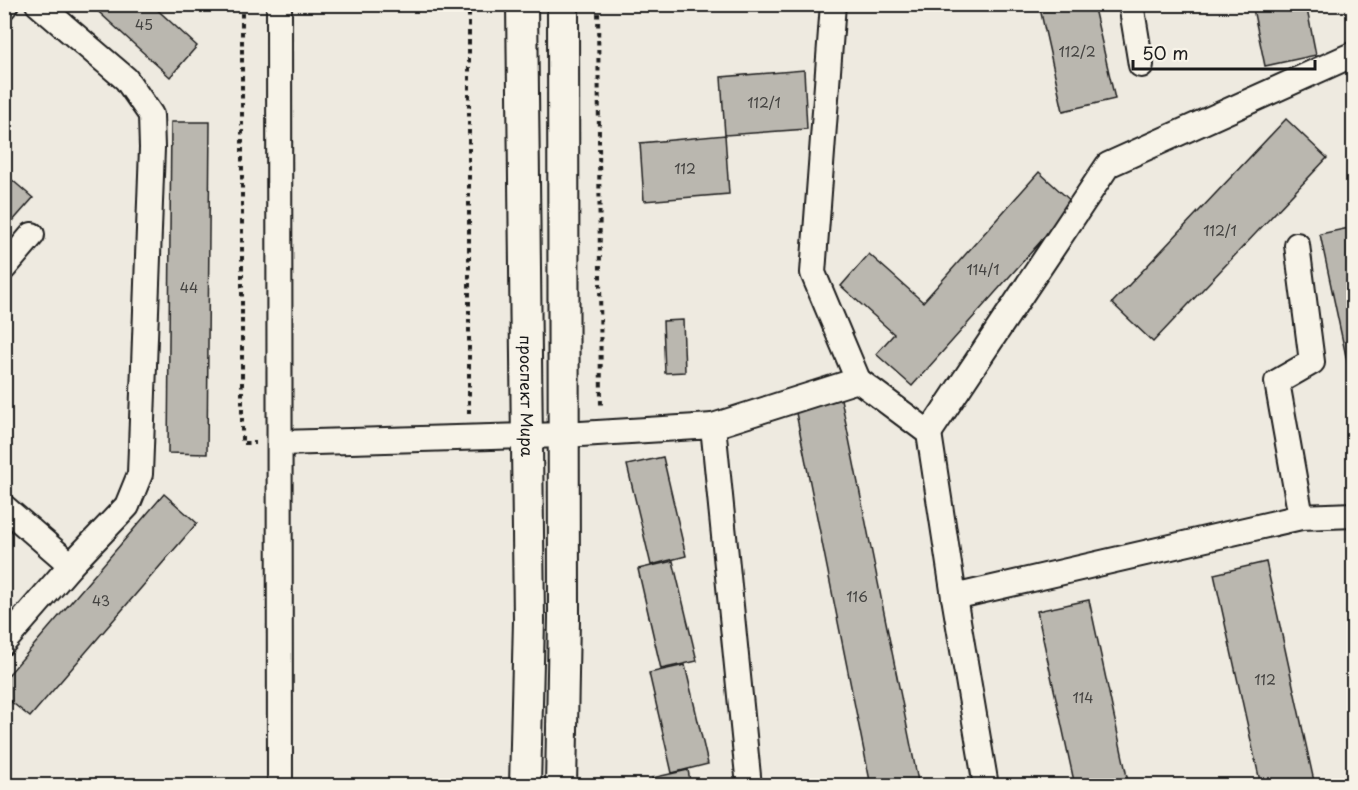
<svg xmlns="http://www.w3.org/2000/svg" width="1358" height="790" viewBox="0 0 1358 790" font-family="'Playpen Sans',sans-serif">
	<rect width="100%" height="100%" fill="#eeeae0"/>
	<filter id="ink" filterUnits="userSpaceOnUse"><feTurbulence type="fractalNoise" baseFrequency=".0167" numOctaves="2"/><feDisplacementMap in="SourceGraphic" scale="12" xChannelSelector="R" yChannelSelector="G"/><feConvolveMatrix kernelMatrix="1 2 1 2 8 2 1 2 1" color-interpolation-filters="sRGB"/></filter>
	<g filter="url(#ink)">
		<g fill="#bab7af" stroke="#1c1c1c" stroke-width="1.5">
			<polygon points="90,4 151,4 197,46 170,77"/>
			<polygon points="1039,4 1093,4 1115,99 1063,111"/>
			<polygon points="1252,4 1306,4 1316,55 1265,66"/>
			<polygon points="804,70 807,129 725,135 721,77"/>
			<polygon points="1286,119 1327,158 1153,342 1112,303"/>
			<polygon points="171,122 210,122 207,454 168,453"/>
			<polygon points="725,135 729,194 644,201 640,143"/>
			<polygon points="1039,172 1074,204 912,386 876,354 894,334 841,286 869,254 923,302"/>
			<polygon points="4,173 33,198 4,231"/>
			<polygon points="1354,227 1354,394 1320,234"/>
			<polygon points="683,320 685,372 665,373 663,321"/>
			<polygon points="841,399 919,786 871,786 795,408"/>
			<polygon points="663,457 686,556 651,565 627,465"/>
			<polygon points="164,494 197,523 30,717 4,696 4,680"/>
			<polygon points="673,561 697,661 661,669 638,569"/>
			<polygon points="1266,562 1315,786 1261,786 1214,574"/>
			<polygon points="1089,600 1129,786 1075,786 1037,611"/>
			<polygon points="685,665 708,764 672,773 649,673"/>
			<polygon points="688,770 691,786 654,786 652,778"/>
		</g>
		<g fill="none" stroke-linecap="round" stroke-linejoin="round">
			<g stroke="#1c1c1c" stroke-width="28">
				<g id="minor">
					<polyline points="38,4 126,79 151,115 152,148 140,474 127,506 71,565"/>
					<polyline points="279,4 280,786"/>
					<polyline points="833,4 813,273 858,380"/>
					<polyline points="1131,4 1141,65"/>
					<polyline points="4,7 6,4"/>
					<polyline points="1297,245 1312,362 1277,382 1301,517"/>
					<polyline points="4,268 32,235"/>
					<polyline points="713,426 858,380 929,433 954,597 1301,517 1354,515"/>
					<polyline points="929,433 1108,165 1354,54"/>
					<polyline points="280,443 564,435 713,426 749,786"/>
					<polyline points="4,507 71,565 4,642"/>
					<polyline points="954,597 986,786"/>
				</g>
			</g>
			<g stroke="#1c1c1c" stroke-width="34">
				<g id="major">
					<path id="s1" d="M522,4L529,620L525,786"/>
					<polyline points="561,786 564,618 563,4"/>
				</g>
			</g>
			<g stroke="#1c1c1c" stroke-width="4" stroke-dasharray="4.5 4.5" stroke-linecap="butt">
				<polyline points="242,4 242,443 256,443"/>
				<polyline points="469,4 469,415"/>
				<polyline points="598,4 601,409"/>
			</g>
			<use href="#minor" stroke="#f7f3e8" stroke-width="24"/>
			<use href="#major" stroke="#f7f3e8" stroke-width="30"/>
		</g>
	</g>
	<g text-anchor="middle" stroke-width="6" stroke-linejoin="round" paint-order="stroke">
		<g font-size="14" fill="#444341">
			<text x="144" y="30">45</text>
			<text x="1077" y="57">112/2</text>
			<text x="764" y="108">112/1</text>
			<text x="685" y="174">112</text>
			<text x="1220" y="236">112/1</text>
			<text x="983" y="275">114/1</text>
			<text x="189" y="293">44</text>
			<text x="857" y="602">116</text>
			<text x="101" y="606">43</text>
			<text x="1265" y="685">112</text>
			<text x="1083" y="703">114</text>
		</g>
		<g font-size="16" fill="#1c1c1c" stroke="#f7f3e8">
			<text dy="6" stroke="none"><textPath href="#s1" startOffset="392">проспект Мира</textPath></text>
		</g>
	</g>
	<rect width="1358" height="790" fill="none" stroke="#f7f3e8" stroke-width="24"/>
	<rect x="12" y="12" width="1334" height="766" fill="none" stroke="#1c1c1c" stroke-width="2" filter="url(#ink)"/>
	<path d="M1133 60v9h182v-9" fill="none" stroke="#1c1c1c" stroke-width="3"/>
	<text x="1142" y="60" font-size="18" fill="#1c1c1c" stroke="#f7f3e8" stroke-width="4.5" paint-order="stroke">50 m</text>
</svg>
